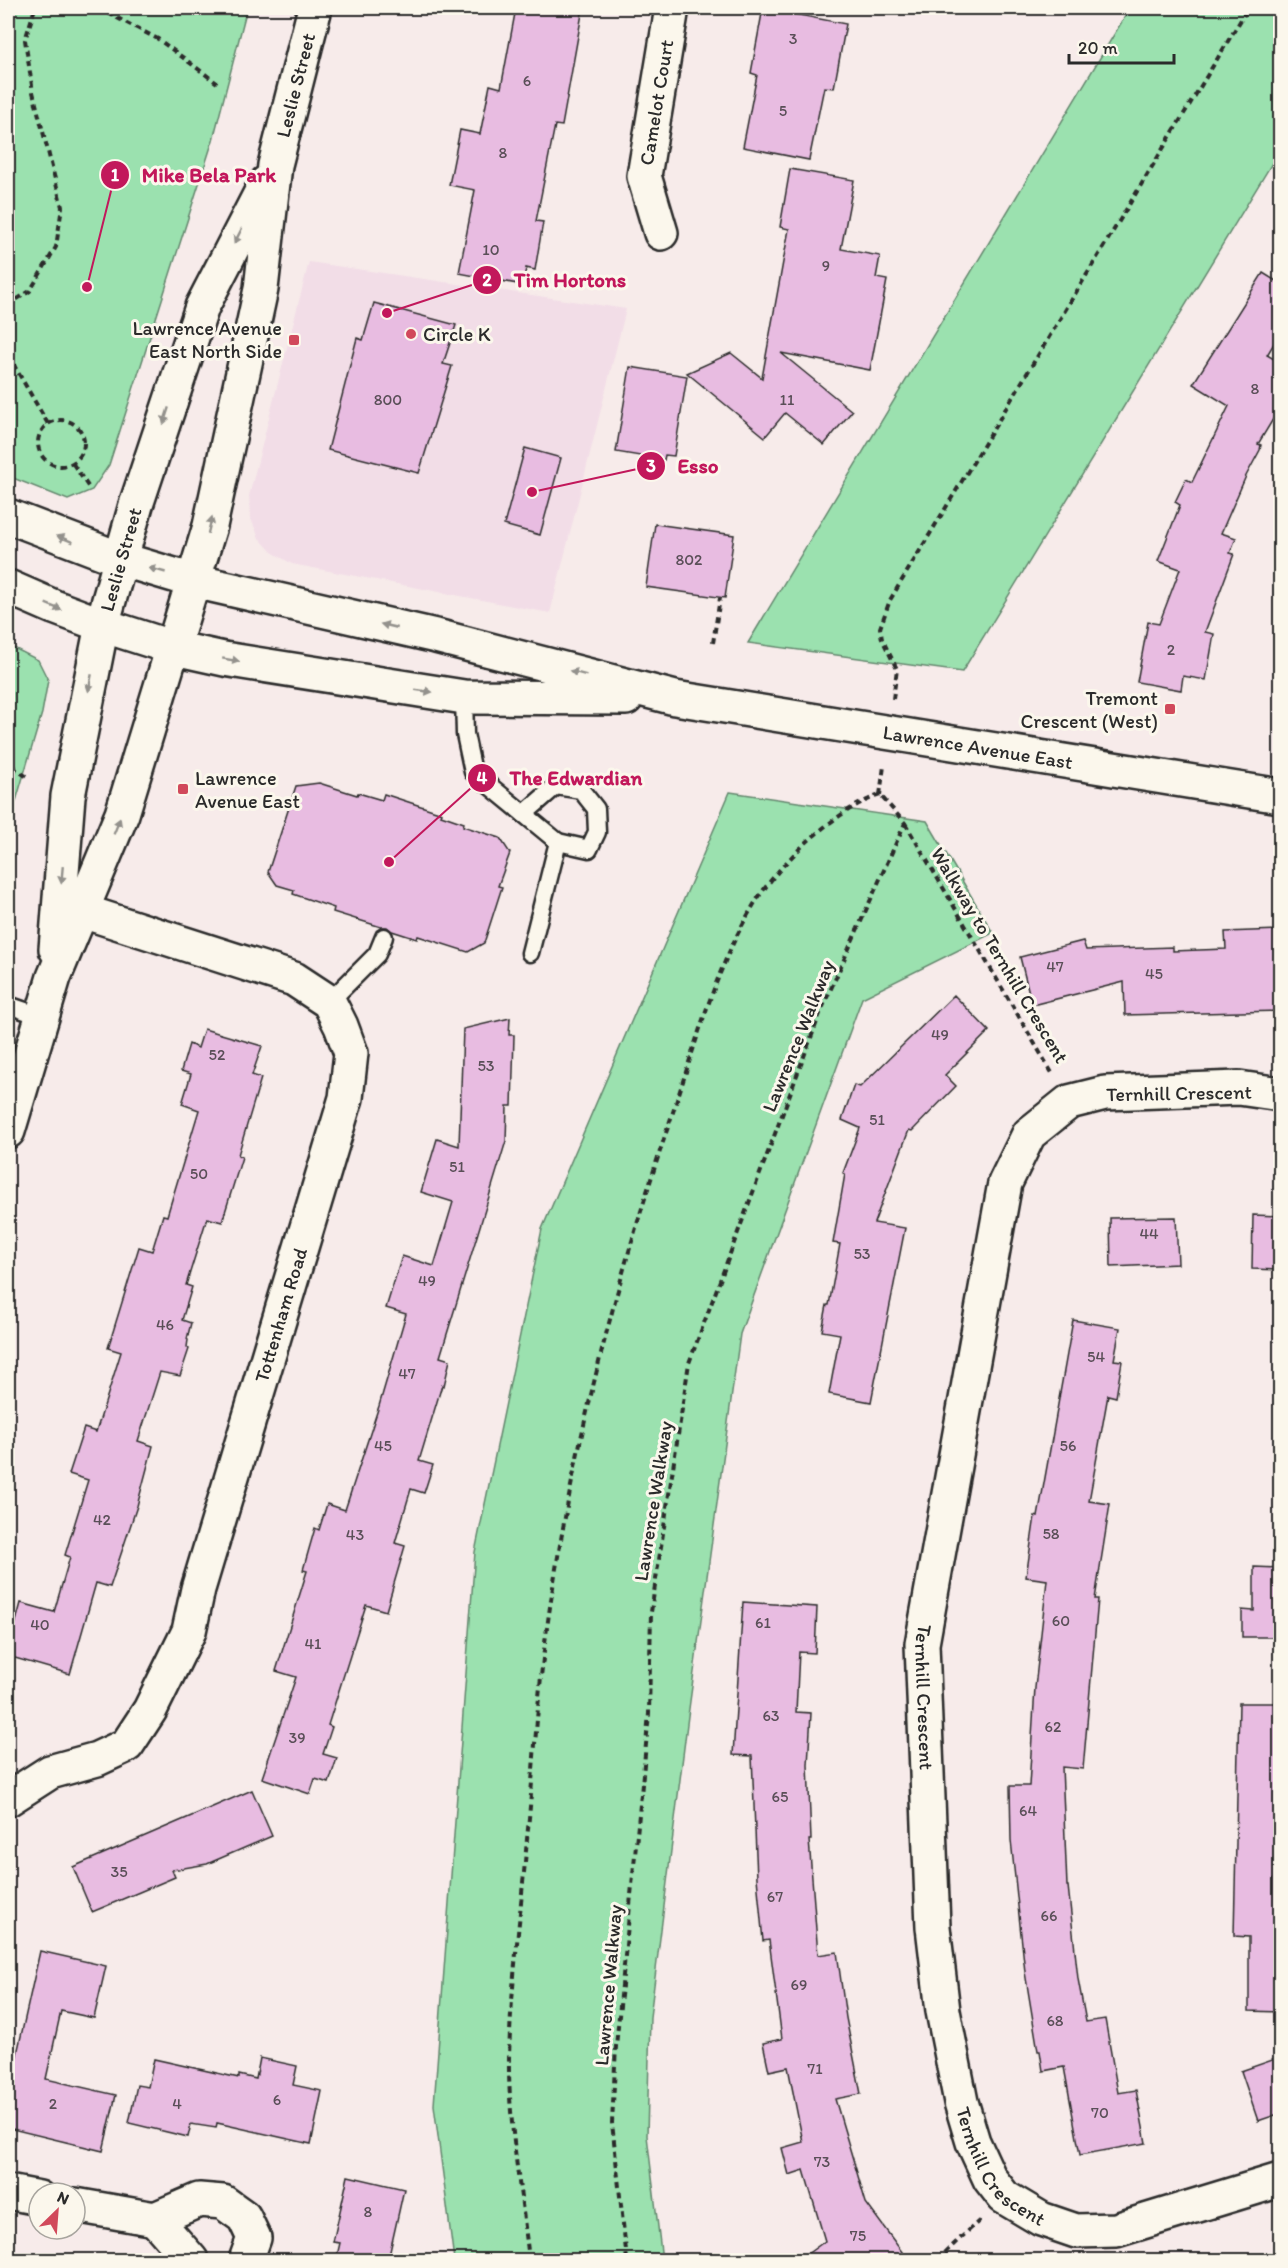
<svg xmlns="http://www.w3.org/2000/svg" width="1288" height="2268" viewBox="0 0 1288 2268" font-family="Itim,sans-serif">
	<rect width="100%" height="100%" fill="#f7ebea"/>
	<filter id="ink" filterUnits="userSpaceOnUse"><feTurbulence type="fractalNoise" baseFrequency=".0167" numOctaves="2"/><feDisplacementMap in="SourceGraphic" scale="12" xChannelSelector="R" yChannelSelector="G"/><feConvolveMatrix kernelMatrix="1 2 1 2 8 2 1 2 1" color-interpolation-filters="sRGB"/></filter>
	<g filter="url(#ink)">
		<polygon fill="#f2dde7" points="309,262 626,309 550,613 292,564 272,552 259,538 251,519 249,496"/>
		<g fill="#9be1af" stroke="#63866d" stroke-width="1.5">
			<polygon points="8,8 247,8 213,140 109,465 92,490 68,500 8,476"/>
			<polygon points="1130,8 1280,8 1280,150 962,672 748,643"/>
			<polygon points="8,645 38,660 48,680 42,713 8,828"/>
			<polygon points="730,792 927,821 993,933 862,998 740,1334 688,1716 650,2017 647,2136 662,2260 454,2260 434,2105 475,1552 542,1229"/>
		</g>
		<g fill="#e8bce1" stroke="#2b2b2b" stroke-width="1.5">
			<polygon points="516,8 583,8 562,126 555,125 536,221 543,222 535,270 526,268 523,285 459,273 475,190 449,185 460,130 480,134 490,85 501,88"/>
			<polygon points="763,8 846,24 834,88 824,87 809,160 743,147 757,75 751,73"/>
			<polygon points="790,169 854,180 841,249 880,256 876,278 887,280 870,370 781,353 852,411 824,445 785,413 765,437 687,373 731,353 762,378 789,229 780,227"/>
			<polygon points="1263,273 1281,284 1281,332 1267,355 1281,363 1281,406 1258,444 1261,445 1260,450 1246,476 1221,533 1236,538 1230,553 1234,554 1205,632 1214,634 1206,680 1183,676 1181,690 1137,682 1148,622 1159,624 1180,569 1158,561 1180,505 1175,502 1186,479 1192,482 1229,406 1193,384"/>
			<polygon points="374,303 456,325 443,364 452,366 419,473 328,450 357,338 363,340"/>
			<polygon points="630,367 687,376 674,456 665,455 664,460 616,452"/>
			<polygon points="525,448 561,458 540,535 504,525"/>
			<polygon points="655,524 734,535 725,598 646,587"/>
			<polygon points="319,783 357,795 358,793 382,800 384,794 442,813 441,815 464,823 463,826 500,838 510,853 498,886 502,887 484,943 468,952 418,936 417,939 392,931 387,927 381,927 333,912 334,908 293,894 294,890 277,885 268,872 296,786"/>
			<polygon points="1281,930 1281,1011 1125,1015 1124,982 1032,1005 1020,957 1083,941 1086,950 1173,947 1173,951 1226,949 1225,932"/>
			<polygon points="954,995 989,1031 945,1075 956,1086 912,1131 909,1130 874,1223 905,1228 871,1402 829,1394 840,1334 822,1331 827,1305 829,1305 840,1244 833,1243 845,1174 843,1173 860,1128 842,1120 854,1085 860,1087"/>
			<polygon points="510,1018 509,1035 514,1035 512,1106 507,1106 506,1141 440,1357 450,1360 444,1386 442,1385 419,1461 433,1465 424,1493 411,1489 395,1543 405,1546 386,1611 366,1605 328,1725 332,1727 323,1754 337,1758 329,1783 315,1779 310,1794 262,1778 296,1677 276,1671 307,1571 303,1570 315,1528 319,1530 327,1504 345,1510 379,1406 406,1314 386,1308 402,1256 434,1266 453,1202 421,1192 437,1139 459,1146 463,1029"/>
			<polygon points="204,1029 262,1046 252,1075 261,1078 238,1155 242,1157 222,1222 207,1218 186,1285 192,1287 182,1320 191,1323 187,1339 188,1340 187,1347 189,1349 180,1376 160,1372 138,1441 153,1446 137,1506 110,1587 96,1583 70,1674 8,1656 8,1651 21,1603 54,1612 70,1557 65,1555 88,1480 69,1474 84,1428 96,1432 121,1352 108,1348 139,1247 152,1251 163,1215 167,1216 199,1110 182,1104 191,1074 181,1071 189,1044 198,1048"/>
			<polygon points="1253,1215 1281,1216 1281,1270 1252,1269"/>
			<polygon points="1176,1217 1178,1264 1111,1267 1110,1218"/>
			<polygon points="1073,1320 1120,1328 1114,1360 1122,1361 1116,1397 1108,1395 1089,1501 1110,1504 1095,1599 1098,1599 1083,1769 1062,1767 1067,1886 1068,1886 1078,1979 1086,2022 1105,2019 1118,2093 1136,2090 1146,2143 1080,2155 1064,2067 1043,2071 1040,2051 1038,2051 1025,1972 1011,1840 1010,1786 1029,1786 1035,1688 1047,1580 1026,1577 1035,1516 1038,1517"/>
			<polygon points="1254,1567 1281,1568 1281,1637 1242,1637 1242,1610 1254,1611"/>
			<polygon points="743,1602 817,1607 815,1653 799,1652 796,1712 811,1713 808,1765 811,1840 809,1840 818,1955 837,1952 846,2018 861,2094 835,2099 866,2203 908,2260 799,2260 825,2241 804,2170 789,2175 782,2148 803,2142 788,2067 769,2071 763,2043 782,2039 769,1940 763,1941 757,1878 752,1756 733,1755"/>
			<polygon points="1239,1703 1281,1703 1281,2012 1249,2011 1249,1937 1234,1936"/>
			<polygon points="252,1790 272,1836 207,1864 172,1870 175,1877 92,1912 73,1867"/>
			<polygon points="40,1951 106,1966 94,2018 61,2011 46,2079 116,2095 103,2151 8,2128 8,2085 11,2071 13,2072"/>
			<polygon points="1281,2057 1281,2113 1258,2121 1241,2071"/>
			<polygon points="260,2058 297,2066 293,2085 322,2091 311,2144 217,2123 216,2128 191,2124 188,2137 129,2123 137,2085 148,2087 154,2059 239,2078 239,2075 256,2079"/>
			<polygon points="348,2176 404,2189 389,2256 387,2255 386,2260 336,2260 340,2243 333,2242"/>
		</g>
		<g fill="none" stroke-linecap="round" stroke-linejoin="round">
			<g stroke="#2b2b2b" stroke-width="21">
				<g id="lane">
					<polyline points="464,697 465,734 473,772 558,842 530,953"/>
					<polyline points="524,814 556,786 581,790 596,809 597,832 589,849 558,842"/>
					<polyline points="329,1002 377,954 384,937"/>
					<polyline points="8,1005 43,1017"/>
				</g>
			</g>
			<g stroke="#2b2b2b" stroke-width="38">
				<g id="street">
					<path id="s1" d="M661,233L644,176L672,8"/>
					<path id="s2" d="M1280,1094L1239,1088L1105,1093L1069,1102L1029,1134L1005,1183L922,1644L933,1927L943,2011L961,2102L973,2142L990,2179L1004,2197L1041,2219L1076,2231L1116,2230L1280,2180"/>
					<path id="s3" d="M8,1799L50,1772L97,1759L127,1745L150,1710L189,1631L198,1589L346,1098L351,1053L341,1026L329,1002L294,979L82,911"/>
					<polyline points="8,2192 39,2198"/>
					<polyline points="75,2205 155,2219 199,2200 223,2202 244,2217 254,2238 246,2260"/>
					<polyline points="155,2219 191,2260"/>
				</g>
			</g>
			<g stroke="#2b2b2b" stroke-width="38">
				<g id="secondary">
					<path id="s4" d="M8,516L120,559L194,581L436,636L675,698L1280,796"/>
					<polyline points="8,587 54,607 102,625 174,648 224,659 464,697 626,698"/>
					<path id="s5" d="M56,949L68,796L102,625L136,505L202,307L266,183"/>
					<path id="s6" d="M8,1131L54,977L122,814L210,526L261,289L275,165L315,8"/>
				</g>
			</g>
			<g stroke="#2b2b2b" stroke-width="4" stroke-dasharray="6 4.5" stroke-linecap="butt">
				<polyline points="98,8 158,39 217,83"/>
				<polyline points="8,305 30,291 56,247 62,207 33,92 25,40 35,8"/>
				<polyline points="8,355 48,424"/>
				<circle cx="61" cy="443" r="23"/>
				<polyline points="73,464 89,488"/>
				<polyline points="713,643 720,598"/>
				<polyline points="893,699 897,669 882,639 880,628 890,600 1248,8"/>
				<polyline points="8,757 15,769 26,776"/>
				<polyline points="880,795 884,766"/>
				<polyline points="905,823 1052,1073"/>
				<path d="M529,2260C522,2195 508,2123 509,2058C511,1985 521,1911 527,1839C534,1769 537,1697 547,1628C571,1454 615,1284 671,1118C695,1047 714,971 753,906C777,865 834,810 880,795"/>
				<polyline points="627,2260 612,2123 616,2046 649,1714 651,1612 689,1363 821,1011 905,823 880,795"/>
				<polyline points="937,2260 980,2220"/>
			</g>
			<use href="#lane" stroke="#fbf7ec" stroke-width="16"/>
			<use href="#street" stroke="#fbf7ec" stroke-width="33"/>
			<use href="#secondary" stroke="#fbf7ec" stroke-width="33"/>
		</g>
		<defs><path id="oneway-solid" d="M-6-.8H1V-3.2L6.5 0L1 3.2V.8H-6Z" transform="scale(1.5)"/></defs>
		<g fill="#93918c">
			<use href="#oneway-solid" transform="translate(238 236) rotate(117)"/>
			<use href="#oneway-solid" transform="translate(166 416) rotate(108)"/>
			<use href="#oneway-solid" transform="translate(210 525) rotate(-76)"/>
			<use href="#oneway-solid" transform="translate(65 539) rotate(-158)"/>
			<use href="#oneway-solid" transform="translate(157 570) rotate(-164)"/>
			<use href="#oneway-solid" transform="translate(54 607) rotate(22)"/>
			<use href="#oneway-solid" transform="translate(389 626) rotate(-167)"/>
			<use href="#oneway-solid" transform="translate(231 660) rotate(10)"/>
			<use href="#oneway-solid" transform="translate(578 673) rotate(-165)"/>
			<use href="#oneway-solid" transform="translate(90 683) rotate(101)"/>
			<use href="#oneway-solid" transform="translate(424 691) rotate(8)"/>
			<use href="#oneway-solid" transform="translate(117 826) rotate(-68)"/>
			<use href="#oneway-solid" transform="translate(62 875) rotate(95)"/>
		</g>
	</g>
	<g fill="#d1495b" stroke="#fbf7ec" stroke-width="2">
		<circle cx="411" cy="334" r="6"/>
		<rect x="288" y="334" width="12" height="12" rx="3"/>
		<rect x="1164" y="703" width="12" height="12" rx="3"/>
		<rect x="177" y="783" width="12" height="12" rx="3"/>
	</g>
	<g text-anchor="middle" stroke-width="6" stroke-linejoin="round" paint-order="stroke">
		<g font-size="16" fill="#5a4f58">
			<text x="793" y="44">3</text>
			<text x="527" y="86">6</text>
			<text x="783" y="116">5</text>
			<text x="503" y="158">8</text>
			<text x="491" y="255">10</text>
			<text x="826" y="271">9</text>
			<text x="1255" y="394">8</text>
			<text x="388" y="405">800</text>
			<text x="787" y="405">11</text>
			<text x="689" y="565">802</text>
			<text x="1171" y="655">2</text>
			<text x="1055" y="972">47</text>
			<text x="1154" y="979">45</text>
			<text x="940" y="1040">49</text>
			<text x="217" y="1060">52</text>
			<text x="486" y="1071">53</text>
			<text x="877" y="1125">51</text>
			<text x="457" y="1172">51</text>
			<text x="199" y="1179">50</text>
			<text x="1149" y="1239">44</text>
			<text x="862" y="1259">53</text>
			<text x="427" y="1286">49</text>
			<text x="165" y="1330">46</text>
			<text x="1096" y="1362">54</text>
			<text x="407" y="1379">47</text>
			<text x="383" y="1451">45</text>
			<text x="1068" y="1451">56</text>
			<text x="102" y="1525">42</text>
			<text x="1051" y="1539">58</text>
			<text x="355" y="1540">43</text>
			<text x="1061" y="1626">60</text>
			<text x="763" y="1628">61</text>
			<text x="40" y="1630">40</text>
			<text x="313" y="1649">41</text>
			<text x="771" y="1721">63</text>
			<text x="1053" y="1732">62</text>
			<text x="297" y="1743">39</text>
			<text x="780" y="1802">65</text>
			<text x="1028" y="1816">64</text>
			<text x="119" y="1877">35</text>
			<text x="775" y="1902">67</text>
			<text x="1049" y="1921">66</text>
			<text x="799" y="1990">69</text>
			<text x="1055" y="2026">68</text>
			<text x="815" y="2074">71</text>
			<text x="277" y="2105">6</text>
			<text x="53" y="2109">2</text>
			<text x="177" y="2109">4</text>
			<text x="1100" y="2118">70</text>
			<text x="822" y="2167">73</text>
			<text x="368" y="2217">8</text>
			<text x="858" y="2241">75</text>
		</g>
		<g font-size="20" fill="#2b2b2b" stroke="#fbf7ec">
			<text dy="7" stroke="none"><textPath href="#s6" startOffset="1088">Leslie Street</textPath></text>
			<text dy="7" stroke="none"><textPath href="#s1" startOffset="134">Camelot Court</textPath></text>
			<text dy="7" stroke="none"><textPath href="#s5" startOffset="396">Leslie Street</textPath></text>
			<text dy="7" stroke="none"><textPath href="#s4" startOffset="999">Lawrence Avenue East</textPath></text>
			<text transform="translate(1000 955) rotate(59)" y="7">Walkway to Ternhill Crescent</text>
			<text transform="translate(798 1036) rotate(-68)" y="7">Lawrence Walkway</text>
			<text transform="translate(1179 1093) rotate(-1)" y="7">Ternhill Crescent</text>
			<text dy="7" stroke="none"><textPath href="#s3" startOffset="591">Tottenham Road</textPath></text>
			<text transform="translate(653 1501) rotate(-81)" y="7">Lawrence Walkway</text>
			<text dy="7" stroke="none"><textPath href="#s2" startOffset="840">Ternhill Crescent</textPath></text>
			<text transform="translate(608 1985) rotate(-85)" y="7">Lawrence Walkway</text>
			<text dy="7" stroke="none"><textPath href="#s2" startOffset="1326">Ternhill Crescent</textPath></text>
		</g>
		<g font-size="20" fill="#2b2b2b" stroke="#fbf7ec" text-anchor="end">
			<text x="282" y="335">Lawrence Avenue<tspan x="282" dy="23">East North Side</tspan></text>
			<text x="423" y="341" text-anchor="start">Circle K</text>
			<text x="1158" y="705">Tremont<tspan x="1158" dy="23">Crescent (West)</tspan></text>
			<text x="195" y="785" text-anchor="start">Lawrence<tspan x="195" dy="23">Avenue East</tspan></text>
		</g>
	</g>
	<path fill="none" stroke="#c2185b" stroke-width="2" d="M87 287L115 175M387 313L487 280M532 492L651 466M389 862L482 778"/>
	<g fill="#c2185b" stroke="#fbf7ec" stroke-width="2">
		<circle cx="87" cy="287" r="6"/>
		<circle cx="387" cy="313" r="6"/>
		<circle cx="532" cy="492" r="6"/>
		<circle cx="389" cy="862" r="6"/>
		<circle cx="115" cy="175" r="15"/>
		<circle cx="487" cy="280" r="15"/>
		<circle cx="651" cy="466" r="15"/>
		<circle cx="482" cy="778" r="15"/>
	</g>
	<g font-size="18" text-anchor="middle" font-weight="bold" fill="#fff">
		<text x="115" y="181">1</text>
		<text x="487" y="286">2</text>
		<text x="651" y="472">3</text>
		<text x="482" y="784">4</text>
	</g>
	<g font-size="21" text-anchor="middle" font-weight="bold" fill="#c2185b" stroke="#fbf7ec" stroke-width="6" stroke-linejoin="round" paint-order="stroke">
		<text x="209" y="182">Mike Bela Park</text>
		<text x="570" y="287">Tim Hortons</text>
		<text x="698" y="473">Esso</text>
		<text x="576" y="785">The Edwardian</text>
	</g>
	<rect width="1288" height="2268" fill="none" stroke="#fbf7ec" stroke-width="30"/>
	<rect x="15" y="15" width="1258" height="2238" fill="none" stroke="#2b2b2b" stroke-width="2" filter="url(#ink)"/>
	<g transform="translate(57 2211) rotate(25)"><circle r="28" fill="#fbf7ec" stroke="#a8a59f" stroke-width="1.5"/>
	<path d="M0-4.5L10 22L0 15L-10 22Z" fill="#d1495b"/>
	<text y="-9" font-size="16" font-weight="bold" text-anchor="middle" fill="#2b2b2b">N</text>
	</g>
	<path d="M1069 54v9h105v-9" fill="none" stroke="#2b2b2b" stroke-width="3"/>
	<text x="1078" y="54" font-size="18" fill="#2b2b2b" stroke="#fbf7ec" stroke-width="4.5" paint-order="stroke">20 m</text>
</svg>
